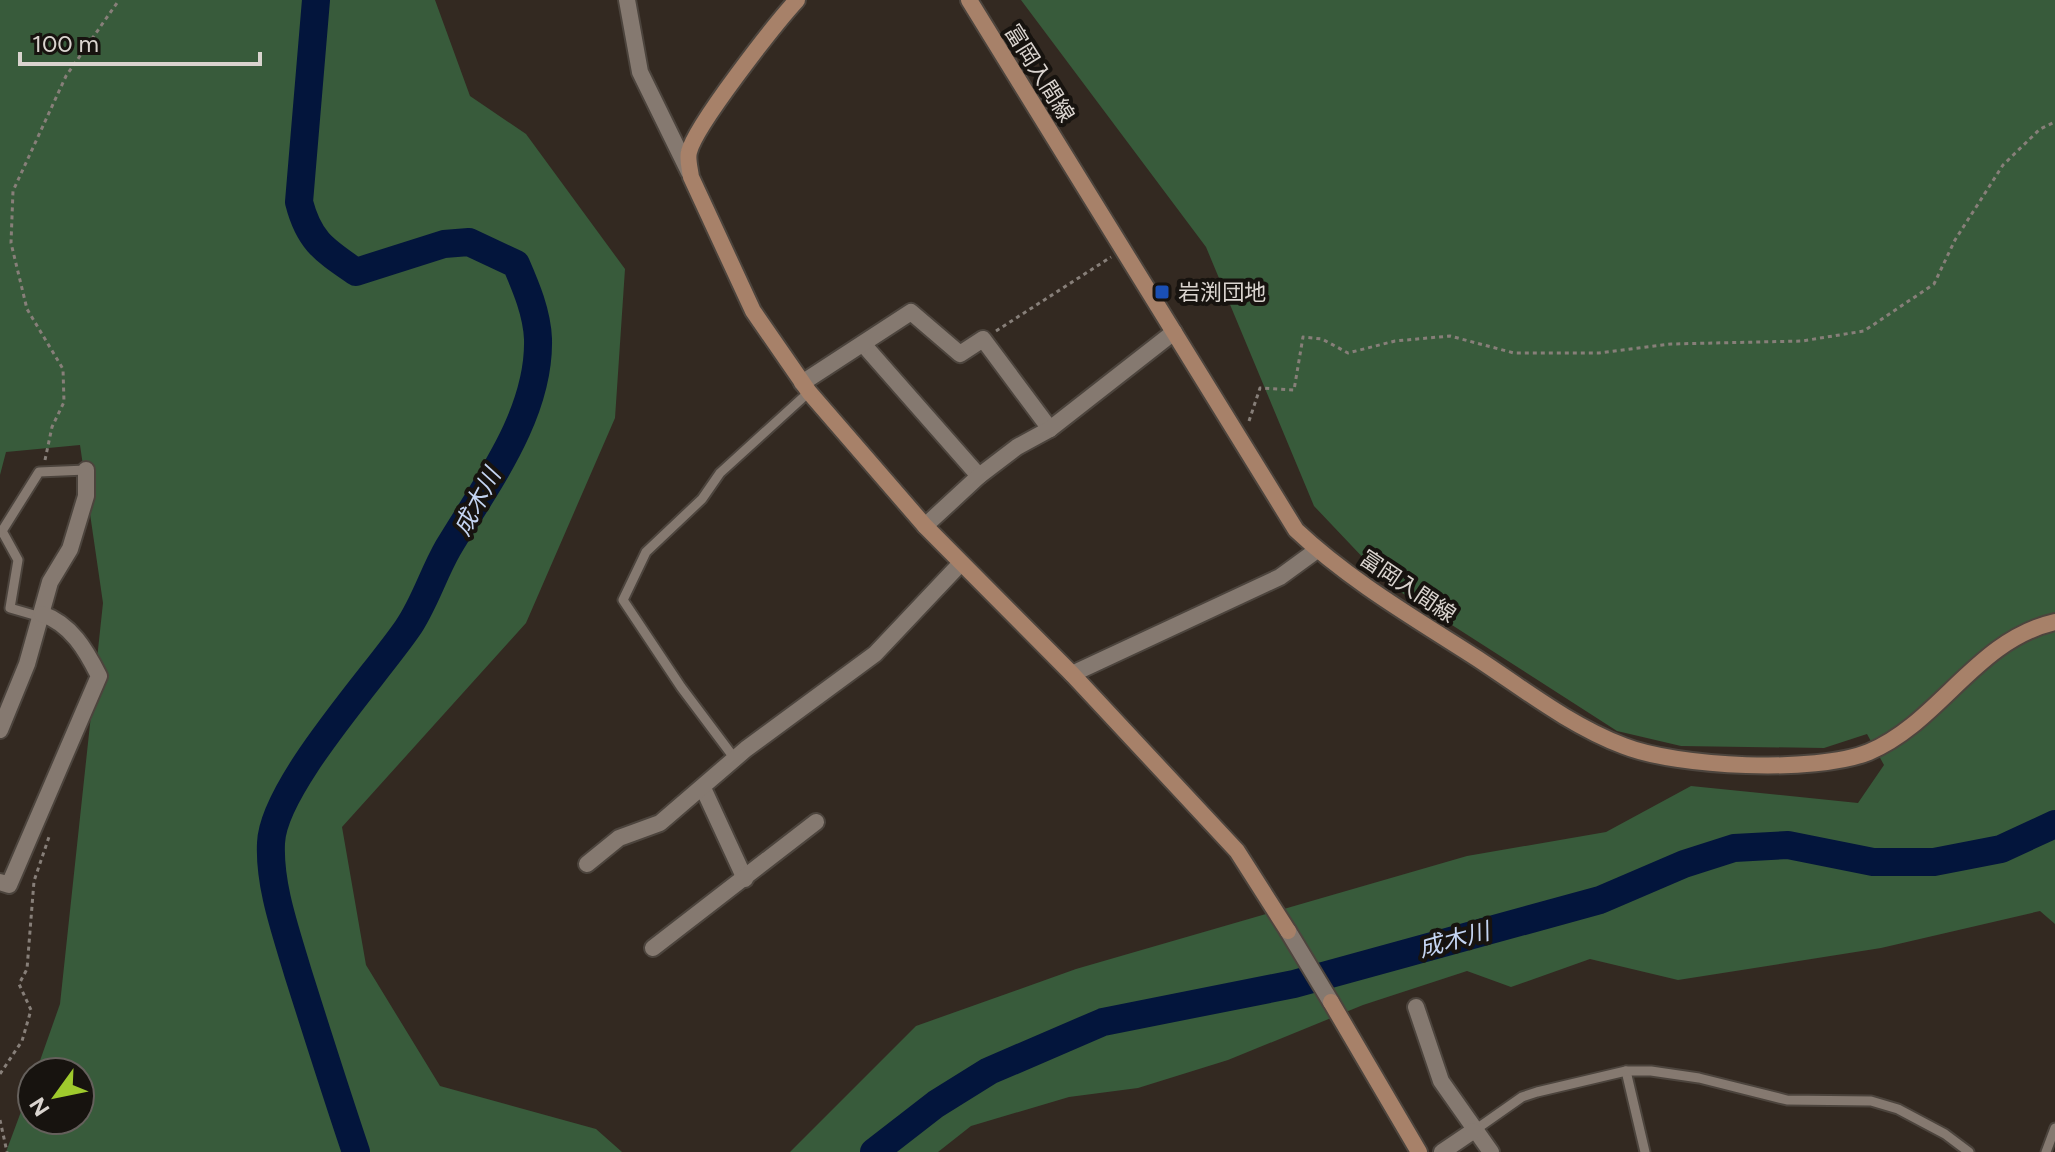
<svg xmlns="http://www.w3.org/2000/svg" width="2055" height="1152" viewBox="0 0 2055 1152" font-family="Figtree,'Noto Sans JP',sans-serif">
	<rect width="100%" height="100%" fill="#332921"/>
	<g fill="#385b3b">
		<polygon points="0,0 435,0 470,96 526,134 625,269 615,418 526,623 342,827 366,965 440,1086 596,1129 622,1152 6,1152 32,1082 32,1120 80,1120 80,1072 36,1072 60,1004 103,603 80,445 6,452 0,475"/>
		<polygon points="1021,0 2055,0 2055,924 2040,911 1881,948 1678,980 1590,959 1511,987 1467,971 1363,1005 1228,1060 1138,1088 1069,1097 971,1126 938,1152 790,1152 916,1026 1076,969 1467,856 1606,832 1691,786 1858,803 1884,765 1867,734 1824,748 1681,746 1617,731 1388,584 1314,506 1206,247"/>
	</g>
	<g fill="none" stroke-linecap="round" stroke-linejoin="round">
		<g stroke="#03153c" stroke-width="28">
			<path d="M316,0L299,202C309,241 324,250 356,272L444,244L469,242L516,264C526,287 537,313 538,339C540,415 485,486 448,548C433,574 424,605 407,629C374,677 273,787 271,843C269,886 286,932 298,973C317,1033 336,1093 356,1152"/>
			<polyline points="874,1152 936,1104 989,1071 1103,1022 1294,984 1600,900 1684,864 1734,848 1788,845 1873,862 1934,862 2001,849 2055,824"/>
		</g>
		<g stroke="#4c443d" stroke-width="13">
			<g id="lane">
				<polyline points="41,617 10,608 18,560 2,531 39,472 86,470"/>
				<polyline points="735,759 681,687 623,600 646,552 702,499 720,473 809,392"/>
				<polyline points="1626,1071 1645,1152"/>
				<polyline points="1475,1130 1522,1097 1537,1092 1626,1071 1651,1071 1699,1078 1787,1100 1871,1101 1898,1109 1945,1134 1969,1152"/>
				<polyline points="2046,1152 2055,1128"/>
			</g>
		</g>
		<g stroke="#4c443d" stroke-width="20">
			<g id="street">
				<polyline points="627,0 640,72 689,172"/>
				<polyline points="863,344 979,476"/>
				<polyline points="802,383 911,312 960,354 983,339 1050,429"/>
				<polyline points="925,526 979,476 1017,447 1050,429 1174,332"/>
				<polyline points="1072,674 1280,577 1317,550"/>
				<polyline points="0,730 27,664 50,582 70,549 86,496 86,470"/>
				<polyline points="703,788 745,879"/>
				<polyline points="587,864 619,838 660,823 746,749 875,654 961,563"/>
				<path d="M0,882L9,885L99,676C86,650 71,624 42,614"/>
				<polyline points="1288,931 1331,1002"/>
				<polyline points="653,948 816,822"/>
				<polyline points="1416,1007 1441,1081 1491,1152"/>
				<polyline points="1442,1152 1473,1131"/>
			</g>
		</g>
		<g stroke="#4c443d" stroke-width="20">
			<g id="secondary">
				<path d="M797,0C775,24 695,126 689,152C687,159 690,169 691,177L753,311L809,392L925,526L1072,674L1237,851L1288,931"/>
				<path d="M969,0L1296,530C1350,581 1416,619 1478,659C1525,690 1571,726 1624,746C1677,767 1815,774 1869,752C1940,722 1976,640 2055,622"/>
				<polyline points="1331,1002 1419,1152"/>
			</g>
		</g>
		<g stroke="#877f79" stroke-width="3" stroke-dasharray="4 4" stroke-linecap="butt">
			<polyline points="996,331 1111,257"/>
			<polyline points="1249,421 1260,388 1294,390 1303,337 1322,339 1348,353 1395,341 1450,336 1514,353 1599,353 1671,344 1802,341 1864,331 1934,284 1955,240 2003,165 2040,129 2055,122"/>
			<polyline points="45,460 52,427 64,402 63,369 27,309 11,243 13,191 66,76 119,0"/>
			<polyline points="0,1074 22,1041 31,1010 19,984 27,969 34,881 50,834"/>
			<polyline points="0,1120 7,1152"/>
		</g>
		<use href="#lane" stroke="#857970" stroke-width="9"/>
		<use href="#street" stroke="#857970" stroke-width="16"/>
		<use href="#secondary" stroke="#a78169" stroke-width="16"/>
	</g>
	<rect fill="#1a4fb4" stroke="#17130f" stroke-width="3" x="1154" y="284" width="16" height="16" rx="4"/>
	<g text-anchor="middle" stroke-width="8" stroke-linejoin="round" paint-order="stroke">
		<g font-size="22" fill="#dad4cf" stroke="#17130f">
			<text transform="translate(1040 73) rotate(58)" y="8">富岡入間線</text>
			<text transform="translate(1408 586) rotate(34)" y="8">富岡入間線</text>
		</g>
		<g font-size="22" fill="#dad4cf" stroke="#17130f" text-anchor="start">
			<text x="1178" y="300">岩渕団地</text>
		</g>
		<g font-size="24" font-style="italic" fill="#c4d4f1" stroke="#17130f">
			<text transform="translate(477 502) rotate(-62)" y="8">成木川</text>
			<text transform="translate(1454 940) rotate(-15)" y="8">成木川</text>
		</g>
	</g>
	<g transform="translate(56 1096) rotate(237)"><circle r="38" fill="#17130f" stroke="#65605c" stroke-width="2"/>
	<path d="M0-6L14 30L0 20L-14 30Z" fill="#9fca2d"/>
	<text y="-12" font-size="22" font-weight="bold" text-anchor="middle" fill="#dad4cf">N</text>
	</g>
	<path d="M20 52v12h240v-12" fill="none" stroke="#dad4cf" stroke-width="4"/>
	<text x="32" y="52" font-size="24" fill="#dad4cf" stroke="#17130f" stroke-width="6" paint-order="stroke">100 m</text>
</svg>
